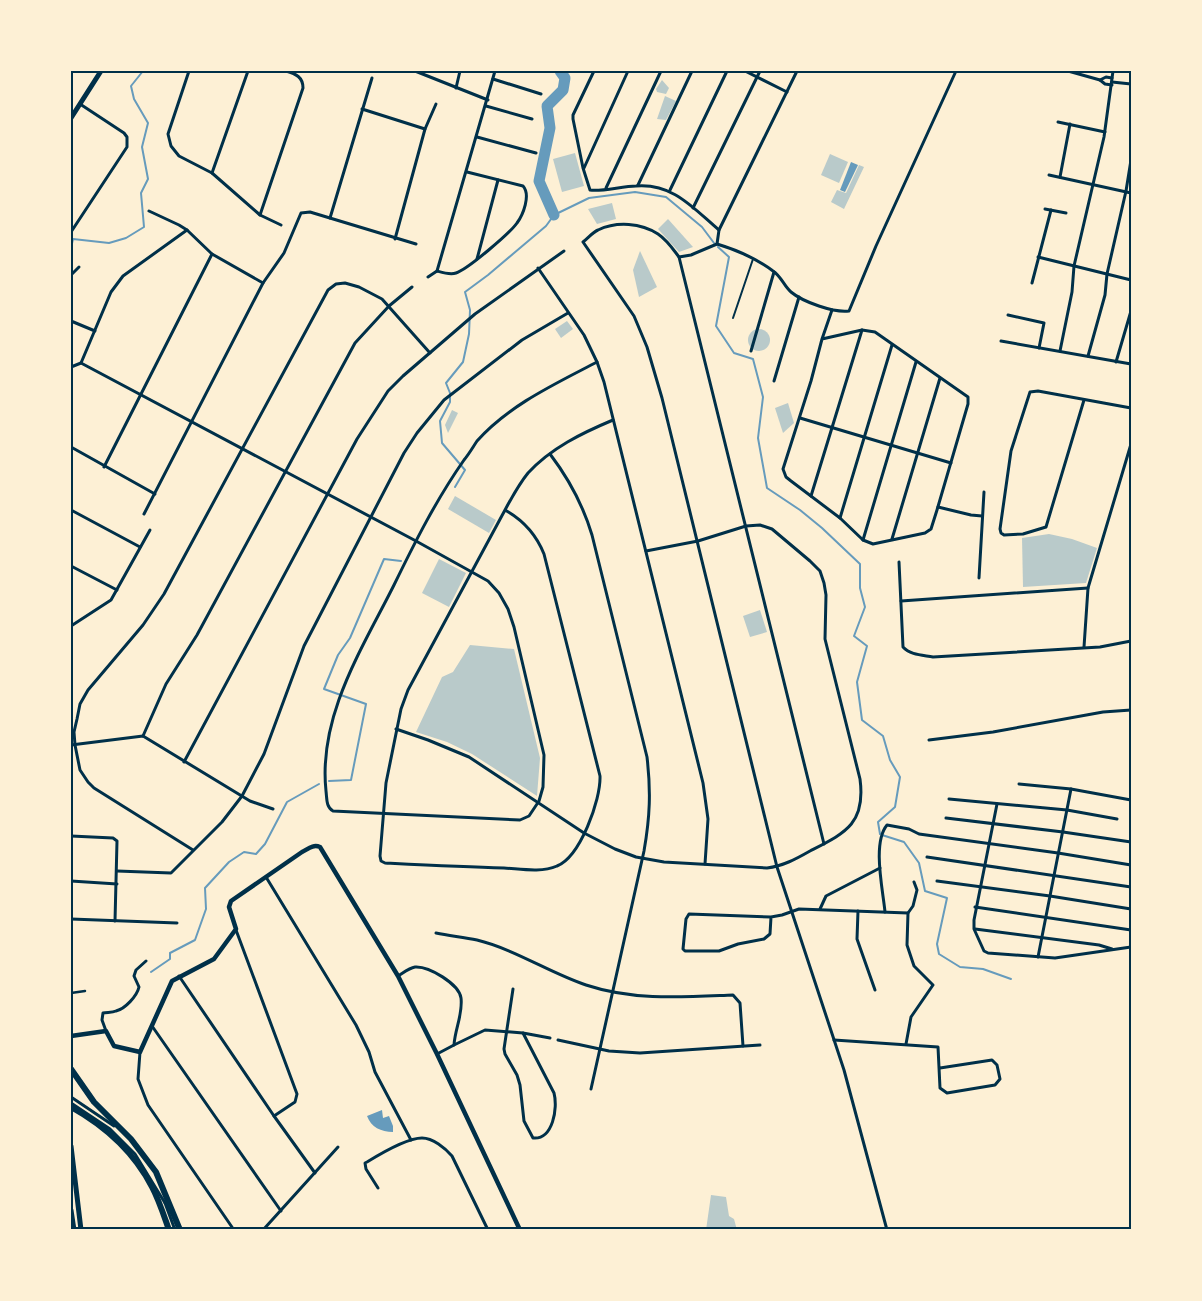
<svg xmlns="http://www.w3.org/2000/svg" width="1202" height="1301" viewBox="0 0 1202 1301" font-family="Manrope,sans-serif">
	<rect width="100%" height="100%" fill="#fdf0d5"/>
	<g fill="#b9caca">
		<polygon points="662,80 669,88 666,94 657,92 656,89"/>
		<polygon points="665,96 676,101 666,120 657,119"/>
		<polygon points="575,153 584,186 562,192 553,159"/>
		<polygon points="830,154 848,162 839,183 821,175"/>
		<polygon points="859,165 864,167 844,209 831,202 837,190 846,193"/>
		<polygon points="612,203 616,219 597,224 588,209"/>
		<polygon points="668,219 693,247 679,252 658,229"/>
		<polygon points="640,251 657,287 639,297 633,270"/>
		<polygon points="567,321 573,329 561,338 555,329"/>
		<circle cx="759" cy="340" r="11"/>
		<polygon points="788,403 794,423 783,433 775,408"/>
		<polygon points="452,410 458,413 448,433 445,425"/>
		<polygon points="455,496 496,520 489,533 448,509"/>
		<polygon points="1049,534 1072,539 1097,548 1086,583 1023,587 1022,538"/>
		<polygon points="439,559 466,573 449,607 422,593"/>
		<polygon points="760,610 767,632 750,637 743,616"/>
		<polygon points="470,645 514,649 540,758 537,796 472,754 447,742 416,732 442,677 453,672"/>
		<polygon points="711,1195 726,1197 729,1216 734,1219 737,1230 706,1230"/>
	</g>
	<g fill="#669bbc">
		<polygon points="851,162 858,165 845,192 840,190"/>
		<path d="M382,1110L383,1118L389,1116L393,1126V1132C381,1132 371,1127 367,1116Z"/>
	</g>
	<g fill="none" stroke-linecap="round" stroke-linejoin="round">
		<g stroke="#669bbc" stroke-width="2">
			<polyline points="718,247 729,257 716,326 734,353 753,359 763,397 758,438 767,488 800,510 822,528 860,564 860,588 865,607 854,636 867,646 857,682 862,720 883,736 890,760 900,777 895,807 878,822 880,834"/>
			<polyline points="71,248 73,239 109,243 126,238 144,227 141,193 148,179 142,147 148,123 134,99 131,86 143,71"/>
			<polyline points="455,487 465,470 442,443 440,421 450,402 450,393 446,383 463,362 469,334 470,310 465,292 488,275 546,226 554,215 589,198 635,192 666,197 702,227 714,243"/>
			<polyline points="329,781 351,780 366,704 324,689 338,655 350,638 384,559 401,561"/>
			<polyline points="882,835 904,842 919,863 925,891 947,898 937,944 939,954 960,967 983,969 1011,979"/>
			<polyline points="151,972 170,959 170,953 195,940 206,909 205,888 229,862 244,852 256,854 265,844 287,802 319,784"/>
		</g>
		<polyline stroke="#669bbc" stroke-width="11" points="554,215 539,181 550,128 547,106 563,90 565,78 560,71"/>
		<polyline stroke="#003049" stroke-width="2" points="733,318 753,259"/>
		<polyline stroke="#003049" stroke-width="2.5" points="71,993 85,991"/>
		<g stroke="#003049" stroke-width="3">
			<polyline points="189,71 168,134 171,146 179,156 212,173 260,215 281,225"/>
			<polyline points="415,71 488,100"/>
			<path d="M594,71L573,115V119L583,168L590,190C601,192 623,186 636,186C673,183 693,208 719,230"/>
			<polyline points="745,71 787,92"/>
			<polyline points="1068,71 1100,80 1105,84 1112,85"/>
			<polyline points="493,79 541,94"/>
			<polyline points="1100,80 1106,77 1112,78"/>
			<polyline points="1112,82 1131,84"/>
			<polyline points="456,88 460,71"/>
			<polyline points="486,106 532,119"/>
			<polyline points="362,109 425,129"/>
			<polyline points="1058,122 1105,132"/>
			<polyline points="477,137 536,153"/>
			<polyline points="584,168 628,71"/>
			<polyline points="212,173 248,71"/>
			<polyline points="1049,175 1131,193"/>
			<polyline points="1060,177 1070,124"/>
			<polyline points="638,185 692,71"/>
			<polyline points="606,188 661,71"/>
			<polyline points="670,190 727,71"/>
			<polyline points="693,208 760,71"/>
			<polyline points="1045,209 1066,213"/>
			<polyline points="149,211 179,225 187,230 212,254 263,283"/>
			<path d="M260,215L303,88C303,77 296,74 286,71"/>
			<polyline points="330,218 372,78"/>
			<polyline points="71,232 127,147 127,137 124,133 80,104"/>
			<polyline points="395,239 425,129 436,104"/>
			<polyline points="717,244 719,230 797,71"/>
			<path d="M679,257L691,255L717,244C737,250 757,259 773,271C781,276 784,286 791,292C803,302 834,313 849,311L876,246L956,71"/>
			<polyline points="1038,257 1131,280"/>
			<polyline points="477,259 498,180"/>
			<polyline points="538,268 584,335 597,362 604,382 703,783 708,819 705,864"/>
			<path d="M437,271C444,273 450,275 456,273C468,269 510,233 517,223C523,215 531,195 523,186L467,172"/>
			<polyline points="71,275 79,267"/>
			<polyline points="428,277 437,271 495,71"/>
			<polyline points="1032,283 1051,210"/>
			<polyline points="1008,315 1044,323 1039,348"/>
			<polyline points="71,321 95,331"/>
			<polyline points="822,339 862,330 875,332 968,397 968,404 937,510 931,529 925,533 873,544 863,540 840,518 791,481 786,477 783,469 811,381 822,339 832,310"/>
			<polyline points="1001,341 1131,364"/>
			<polyline points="751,351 774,272"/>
			<polyline points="1060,351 1072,292 1074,266 1104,137 1113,71"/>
			<polyline points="1088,356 1105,295 1107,274 1126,191 1131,160"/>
			<polyline points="1116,362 1131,311"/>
			<polyline points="81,363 111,292 123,276 187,230"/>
			<path d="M71,367L81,363L416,541L488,581L499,593L508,609L514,627L544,755L543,787L539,801L529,816L520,820L333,811C326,807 327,799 326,791C318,716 362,649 394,585C415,542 436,500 464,460C469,454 473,447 477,441C509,405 555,384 597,362"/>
			<polyline points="774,381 799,297"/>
			<polyline points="1084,400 1046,527 1023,534 1004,535 1001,533 1000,529 1011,451 1030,392 1038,391 1131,408"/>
			<polyline points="800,418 951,463"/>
			<polyline points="71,447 155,494"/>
			<path d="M550,454C569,479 583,505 592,535L647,757C651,791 650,817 644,851L591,1089"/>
			<polyline points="104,467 212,254"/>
			<polyline points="811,496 862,330"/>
			<polyline points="938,507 971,515 982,516"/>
			<polyline points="71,510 140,547"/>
			<path d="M505,510C523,520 536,534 544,554L600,776C601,800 580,857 557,866C541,873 521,869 504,868C464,867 425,865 385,863L381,861L380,856L386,783L401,709L408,690L505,510C512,497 519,484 528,473C551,448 582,433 613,420"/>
			<polyline points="144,514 263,283 284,253 301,213 310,212 416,244"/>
			<polyline points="840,518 892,345"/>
			<polyline points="892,539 940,378"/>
			<polyline points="863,540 916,362"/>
			<path d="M899,562L903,647C910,655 922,655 933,657L1100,647L1131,641"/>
			<polyline points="71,566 117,590"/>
			<polyline points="979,578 984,492"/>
			<polyline points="901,601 1088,588"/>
			<polyline points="71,626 111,600 150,530"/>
			<polyline points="1084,647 1088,588 1131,444"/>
			<path d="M396,729L428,740L469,757L584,833L615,849L636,857L664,862L767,868C783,866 796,859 810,851C845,833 866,824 860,779L825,639L826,595L824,583L820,571L810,561L772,529L760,525L746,526L698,541L646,551"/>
			<polyline points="143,736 166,684 197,635 355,343 389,306 412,287"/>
			<polyline points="929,740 993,732 1103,712 1131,710"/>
			<polyline points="71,745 143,736 250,801 273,809"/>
			<polyline points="184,762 357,439 388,391 403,376 475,314 564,251"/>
			<polyline points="1019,784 1071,789 1131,800"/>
			<polyline points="949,799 1067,810 1117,819"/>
			<polyline points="997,804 974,920 974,929 984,951 988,953 1055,958 1131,947"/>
			<polyline points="946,818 1063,832 1131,842"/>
			<polyline points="71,836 113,838 117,841 115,921"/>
			<path d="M824,844L679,257C673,249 667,240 658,234C641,223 617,221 598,230C593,232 588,238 583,242L634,316L647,347L662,398L777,867L844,1070L887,1230"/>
			<polyline points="193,850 94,788 88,782 80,770 75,745 74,732 77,719 80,704 88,690 143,625 164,594 328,290 336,284 345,283 359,287 382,299 430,353"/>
			<polyline points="927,857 1131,887"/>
			<polyline points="117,871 171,873 222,822 242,796 264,754 304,646 404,453 417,433 444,400 522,340 568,313"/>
			<polyline points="266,877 356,1025 369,1052 375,1072 411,1140"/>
			<polyline points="71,881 117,884"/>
			<polyline points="937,881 1050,896 1131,909"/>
			<polyline points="975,907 1131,930"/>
			<polyline points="820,909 826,896 880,868"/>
			<polyline points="858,911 857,939 875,990"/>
			<path d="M885,912C883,890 872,843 887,825L909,829L919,834L1058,853L1131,865"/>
			<polyline points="771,917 770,934 764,939 738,944 719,951 685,951 683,949 686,919 689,914 771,917 782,915 799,909 908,913"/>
			<polyline points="71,919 177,923"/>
			<polyline points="975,929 1099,945 1112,949"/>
			<polyline points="236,930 297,1094 295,1102 274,1116"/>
			<path d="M436,933C450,936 464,937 477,940C514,949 550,973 586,985C634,1001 684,997 733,995L740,1003L743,1046"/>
			<polyline points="1038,957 1071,789"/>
			<polyline points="179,976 274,1116 315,1173"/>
			<path d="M398,976C403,973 409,968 415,967C429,966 459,984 461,998C463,1014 455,1029 454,1045L437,1054"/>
			<path d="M513,989L504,1049L505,1054L517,1075L520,1085L524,1121L533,1138C553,1140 558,1108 554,1093L523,1033"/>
			<polyline points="152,1026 281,1211"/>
			<path d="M106,1031L102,1020L103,1013C107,1012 112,1013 116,1011C125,1009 137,996 139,987L134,976L136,970L146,961"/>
			<polyline points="558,1040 609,1051 640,1053 760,1045"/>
			<polyline points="834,1040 938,1047 940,1088 947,1093 995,1085 1000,1079 997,1065 992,1060 940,1068"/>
			<polyline points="906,1044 911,1017 933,985 914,966 907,945 908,913 913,906 917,890 914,882"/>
			<polyline points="454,1045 485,1030 523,1033 550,1038"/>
			<polyline points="140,1052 138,1079 148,1105 234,1230"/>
			<polyline points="71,1097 114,1126"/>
			<polyline points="71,1103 110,1129 135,1154 165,1203"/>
			<path d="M378,1188L366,1169L365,1163L367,1162C380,1154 407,1138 422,1138C433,1138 445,1148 452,1156L488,1230"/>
			<polyline points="165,1203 175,1230"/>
			<polyline points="263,1230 338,1147"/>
		</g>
		<path stroke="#003049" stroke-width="4.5" d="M71,1036L106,1031L114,1046L140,1052L172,981L214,959L236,929L229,907L231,901L302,852C308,849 313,844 320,847L398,976L437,1054L520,1230"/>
		<g stroke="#003049" stroke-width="5">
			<polyline points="71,118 101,71"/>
			<polyline points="71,1146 81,1230"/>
			<polyline points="71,1210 74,1230"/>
		</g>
		<g stroke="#003049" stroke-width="6">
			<polyline points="71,1069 94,1102 131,1139 156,1172 180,1230"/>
			<path d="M71,1107C105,1126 134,1152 152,1187C159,1200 164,1216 169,1230"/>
		</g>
	</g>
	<rect width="1202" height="1301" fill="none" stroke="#fdf0d5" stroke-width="145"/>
	<rect x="72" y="72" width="1058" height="1156" fill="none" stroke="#003049" stroke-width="2"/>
</svg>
